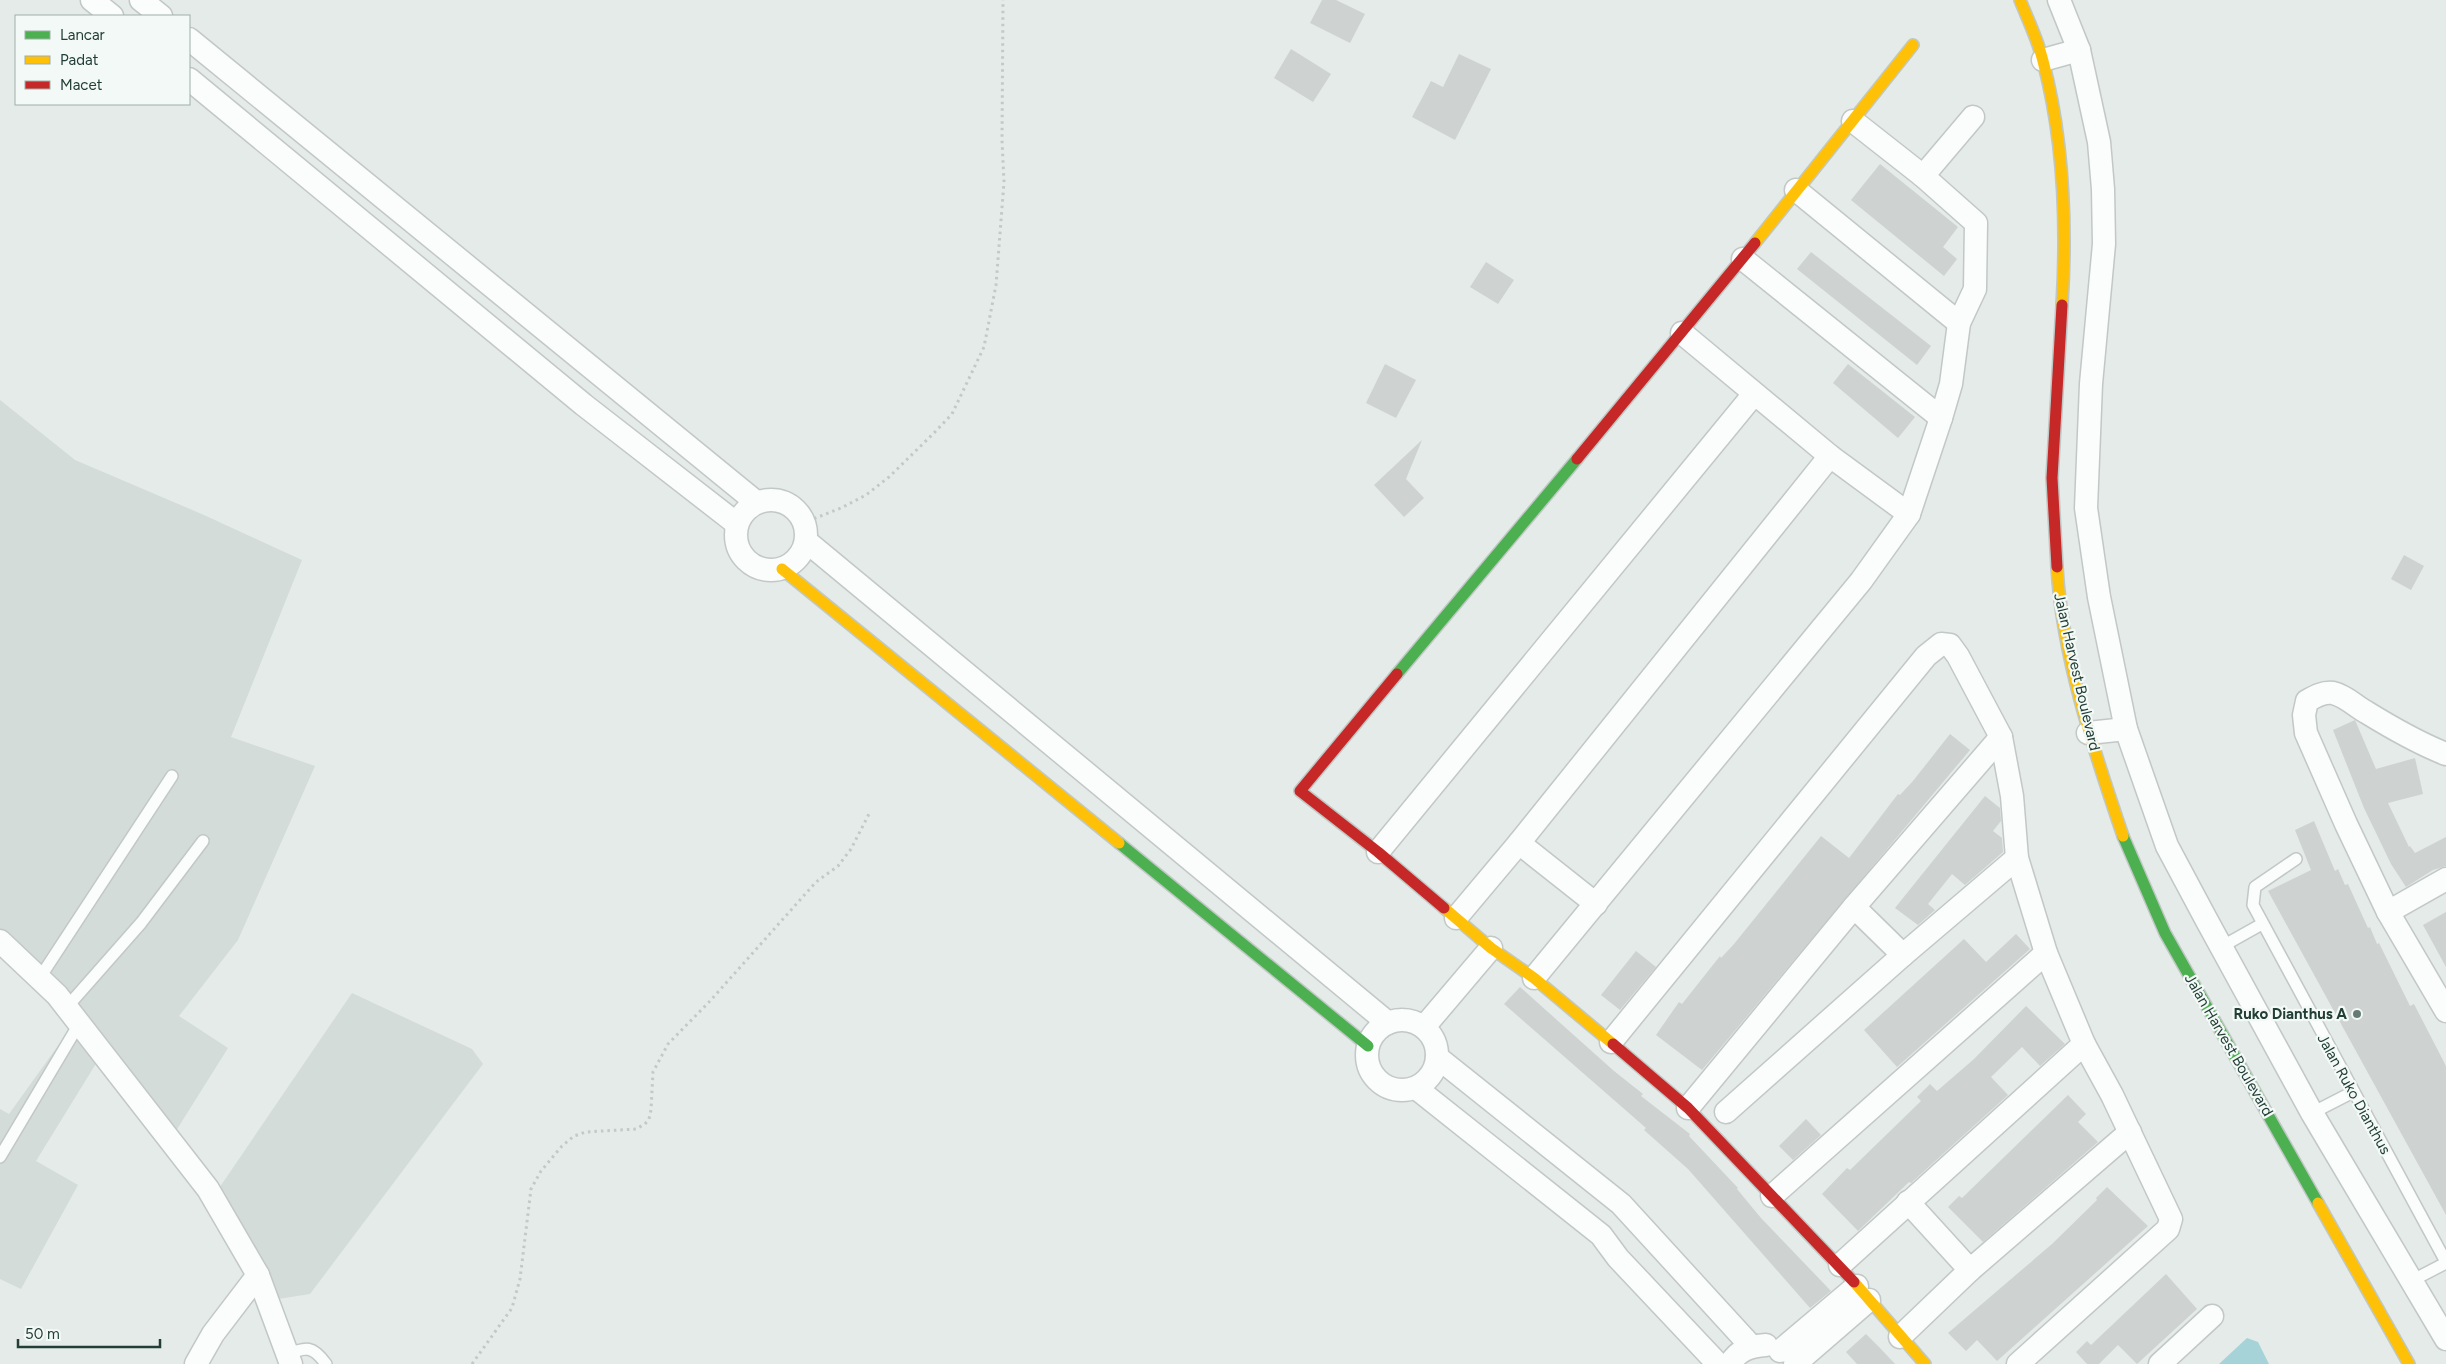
<svg xmlns="http://www.w3.org/2000/svg" width="2446" height="1364" viewBox="0 0 2446 1364" font-family="Figtree,sans-serif">
	<rect width="100%" height="100%" fill="#e5ebe8"/>
	<g fill="#d3dcd8">
		<polygon points="0,400 75,460 204,515 302,560 231,737 315,766 238,940 179,1016 228,1048 169,1142 97,1062 36,1161 78,1185 21,1289 0,1279 0,1109 9,1114 75,1022 0,944"/>
		<polygon points="352,993 472,1049 483,1064 310,1294 272,1300 213,1197"/>
	</g>
	<polygon fill="#a6d3d8" points="2247,1338 2258,1342 2269,1364 2219,1364"/>
	<g fill="#ced3d1">
		<polygon points="1322,0 1336,0 1365,14 1350,43 1310,23"/>
		<polygon points="1291,49 1331,74 1313,102 1274,78"/>
		<polygon points="1459,54 1491,69 1455,140 1412,117 1431,81 1443,87"/>
		<polygon points="1880,164 1958,227 1943,247 1957,259 1944,276 1851,200"/>
		<polygon points="1811,252 1931,346 1917,365 1797,269"/>
		<polygon points="1486,262 1514,280 1498,304 1470,287"/>
		<polygon points="1385,364 1416,380 1396,418 1366,403"/>
		<polygon points="1848,364 1915,417 1898,438 1833,383"/>
		<polygon points="1422,440 1406,479 1424,498 1404,517 1374,485"/>
		<polygon points="2404,555 2424,566 2411,590 2391,579"/>
		<polygon points="2355,720 2376,769 2415,758 2423,794 2388,803 2409,847 2410,846 2415,853 2446,837 2446,866 2433,870 2406,887 2391,864 2364,808 2333,730"/>
		<polygon points="1950,734 1970,750 1702,1070 1656,1035 1679,1002 1682,1004 1720,956 1721,958 1734,944 1821,836 1849,858 1898,794 1900,795 1913,781"/>
		<polygon points="1985,796 2000,808 2001,821 1993,831 2002,838 2003,852 1965,885 1952,874 1928,904 1935,910 1918,925 1895,908"/>
		<polygon points="2314,821 2335,871 2338,869 2345,885 2348,884 2368,928 2370,927 2377,944 2379,943 2410,1006 2414,1004 2446,1066 2446,1215 2268,891 2311,870 2295,830"/>
		<polygon points="2446,912 2446,967 2423,925"/>
		<polygon points="2016,934 2030,949 1897,1067 1864,1030 1964,939 1986,962"/>
		<polygon points="1636,951 1656,967 1620,1010 1601,995"/>
		<polygon points="1520,987 1614,1071 1643,1094 1641,1096 1690,1134 1689,1136 1738,1188 1737,1189 1761,1218 1831,1291 1810,1308 1688,1169 1644,1130 1646,1128 1504,1004"/>
		<polygon points="2026,1006 2065,1044 2040,1066 2022,1047 2021,1048 1991,1077 2008,1095 1911,1183 1909,1182 1858,1231 1822,1194 1847,1168 1850,1170 1921,1101 1917,1097 1930,1084 1937,1091 1974,1059"/>
		<polygon points="2068,1095 2086,1114 2078,1122 2098,1142 1983,1242 1948,1207 1959,1196 1962,1198"/>
		<polygon points="1806,1119 1821,1135 1793,1160 1779,1146"/>
		<polygon points="2107,1187 2148,1226 1997,1361 1977,1340 1966,1351 1948,1333 2052,1244 2097,1200 2096,1198"/>
		<polygon points="2166,1274 2197,1309 2137,1364 2118,1345 2099,1364 2087,1364 2076,1352 2087,1341 2091,1345"/>
		<polygon points="1866,1334 1880,1348 1895,1364 1857,1364 1846,1352"/>
	</g>
	<g fill="none" stroke-linecap="round" stroke-linejoin="round">
		<g stroke="#c2c8c5" stroke-width="14">
			<g id="lane">
				<polyline points="2296,859 2255,887 2253,905 2446,1262"/>
				<polyline points="2221,947 2262,924"/>
				<polyline points="39,979 172,776"/>
				<polyline points="67,1007 141,923 203,841"/>
				<polyline points="2312,1113 2353,1092"/>
				<polyline points="0,1157 79,1024"/>
				<polyline points="2413,1280 2446,1263"/>
				<path d="M287,1355C306,1346 313,1346 326,1364"/>
			</g>
		</g>
		<g stroke="#c2c8c5" stroke-width="25">
			<g id="street">
				<polyline points="92,0 112,16"/>
				<polyline points="141,0 161,16"/>
				<polyline points="2059,0 2079,50 2099,142 2103,189 2104,244 2091,384 2086,508 2099,597 2126,729 2167,846 2206,919 2312,1113 2446,1339"/>
				<polyline points="189,39 756,502"/>
				<polyline points="2043,60 2079,50"/>
				<polyline points="189,79 584,405 737,524"/>
				<polyline points="1923,176 1973,117"/>
				<polyline points="1796,190 1959,323"/>
				<polyline points="1743,259 1941,418"/>
				<polyline points="1682,333 1830,456 1909,514"/>
				<circle cx="771" cy="535" r="35"/>
				<polyline points="806,541 1388,1023"/>
				<polyline points="2088,733 2126,729"/>
				<path d="M2446,754C2418,743 2392,728 2366,712C2355,706 2346,696 2333,693C2323,692 2316,696 2307,701L2304,715L2306,733L2346,824L2388,912L2446,1011"/>
				<polyline points="1519,843 1596,904"/>
				<polyline points="1378,852 1754,394"/>
				<polyline points="1854,907 1903,955"/>
				<polyline points="2388,912 2446,879"/>
				<polyline points="1456,918 1519,843 1830,456"/>
				<polyline points="0,941 57,995 208,1189 258,1275 291,1364"/>
				<polyline points="1534,978 1861,581 1909,514 1941,418 1951,384 1959,323 1975,289 1976,223 1923,176 1853,121"/>
				<circle cx="1402" cy="1055" r="35"/>
				<polyline points="1424,1027 1491,948"/>
				<polyline points="1611,1042 1926,656 1941,644 1950,645 1958,656 2001,737 2012,796 2017,858 2046,953 2084,1044 2112,1095 2171,1219 2168,1229 2018,1364"/>
				<polyline points="1437,1057 1621,1204 1751,1346"/>
				<polyline points="1416,1088 1601,1235 1618,1258 1718,1364"/>
				<polyline points="1688,1108 1854,907 2001,737"/>
				<polyline points="1726,1112 1903,955 2017,858"/>
				<polyline points="1772,1196 2046,953"/>
				<polyline points="1908,1202 1970,1270"/>
				<polyline points="1840,1265 2084,1044"/>
				<polyline points="1900,1337 1970,1270 2130,1132"/>
				<polyline points="1780,1351 1857,1286"/>
				<polyline points="196,1364 213,1334 258,1275"/>
				<path d="M1730,1364C1738,1350 1750,1346 1766,1345"/>
				<polyline points="1795,1364 1869,1300"/>
				<polyline points="2160,1364 2212,1316"/>
			</g>
		</g>
		<g stroke="#c0c8c5" stroke-width="14">
			<g id="fast">
				<polyline points="1397,674 1577,459"/>
				<polyline points="2123,836 2165,933 2318,1203"/>
				<polyline points="1119,843 1368,1046"/>
			</g>
		</g>
		<g stroke="#c0c8c5" stroke-width="14">
			<g id="slow">
				<path d="M2020,0C2028,20 2038,40 2043,61C2064,140 2067,223 2062,305"/>
				<polyline points="1755,243 1913,45"/>
				<path d="M2057,567C2062,657 2094,751 2123,836"/>
				<polyline points="782,569 1119,843"/>
				<polyline points="1444,908 1491,948 1534,978 1613,1044"/>
				<polyline points="2318,1203 2409,1364"/>
				<polyline points="1854,1282 1925,1364"/>
			</g>
		</g>
		<g stroke="#c0c8c5" stroke-width="14">
			<g id="jam">
				<polyline points="1577,459 1755,243"/>
				<polyline points="2057,567 2052,478 2062,305"/>
				<polyline points="1397,674 1300,791 1378,852 1444,908"/>
				<polyline points="1613,1044 1688,1108 1854,1282"/>
			</g>
		</g>
		<g stroke="#c1cac6" stroke-width="3" stroke-dasharray="2.5 4" stroke-linecap="butt">
			<polyline points="808,521 841,508 866,495 889,477 934,433 952,414 984,347 996,285 1004,182 1002,140 1003,0"/>
			<polyline points="472,1364 512,1308 520,1279 531,1189 541,1171 562,1146 574,1136 586,1132 636,1129 645,1124 649,1119 651,1110 653,1072 668,1044 710,1001 816,882 838,866 851,849 870,812"/>
		</g>
		<use href="#lane" stroke="#fbfcfc" stroke-width="11"/>
		<use href="#street" stroke="#fbfcfc" stroke-width="22"/>
		<use href="#fast" stroke="#4caf50" stroke-width="11"/>
		<use href="#slow" stroke="#ffc107" stroke-width="11"/>
		<use href="#jam" stroke="#c62828" stroke-width="11"/>
	</g>
	<circle fill="#667b74" stroke="#f3f9f6" stroke-width="2" cx="2357" cy="1014" r="5"/>
	<g text-anchor="middle" stroke-width="4.5" stroke-linejoin="round" paint-order="stroke">
		<g font-size="15" fill="#223e36" stroke="#f3f9f6">
			<text transform="translate(2077 672) rotate(77)" y="5">Jalan Harvest Boulevard</text>
			<text transform="translate(2229 1045) rotate(60)" y="5">Jalan Harvest Boulevard</text>
			<text transform="translate(2354 1094) rotate(61)" y="5">Jalan Ruko Dianthus</text>
		</g>
		<g font-size="15" font-weight="bold" fill="#223e36" stroke="#f3f9f6" text-anchor="end">
			<text x="2347" y="1019">Ruko Dianthus A</text>
		</g>
	</g>
	<rect x="15" y="15" width="175" height="90" fill="#f3f9f6" stroke="#9faea9"/>
	<rect x="25" y="31" width="25" height="8" fill="#4caf50" stroke="#9faea9"/>
	<text x="60" y="40" font-size="15" fill="#223e36">Lancar</text>
	<rect x="25" y="56" width="25" height="8" fill="#ffc107" stroke="#9faea9"/>
	<text x="60" y="65" font-size="15" fill="#223e36">Padat</text>
	<rect x="25" y="81" width="25" height="8" fill="#c62828" stroke="#9faea9"/>
	<text x="60" y="90" font-size="15" fill="#223e36">Macet</text>
	<path d="M18 1339v8h142v-8" fill="none" stroke="#223e36" stroke-width="2.5"/>
	<text x="25" y="1339" font-size="15" fill="#223e36" stroke="#f3f9f6" stroke-width="4" paint-order="stroke">50 m</text>
</svg>
